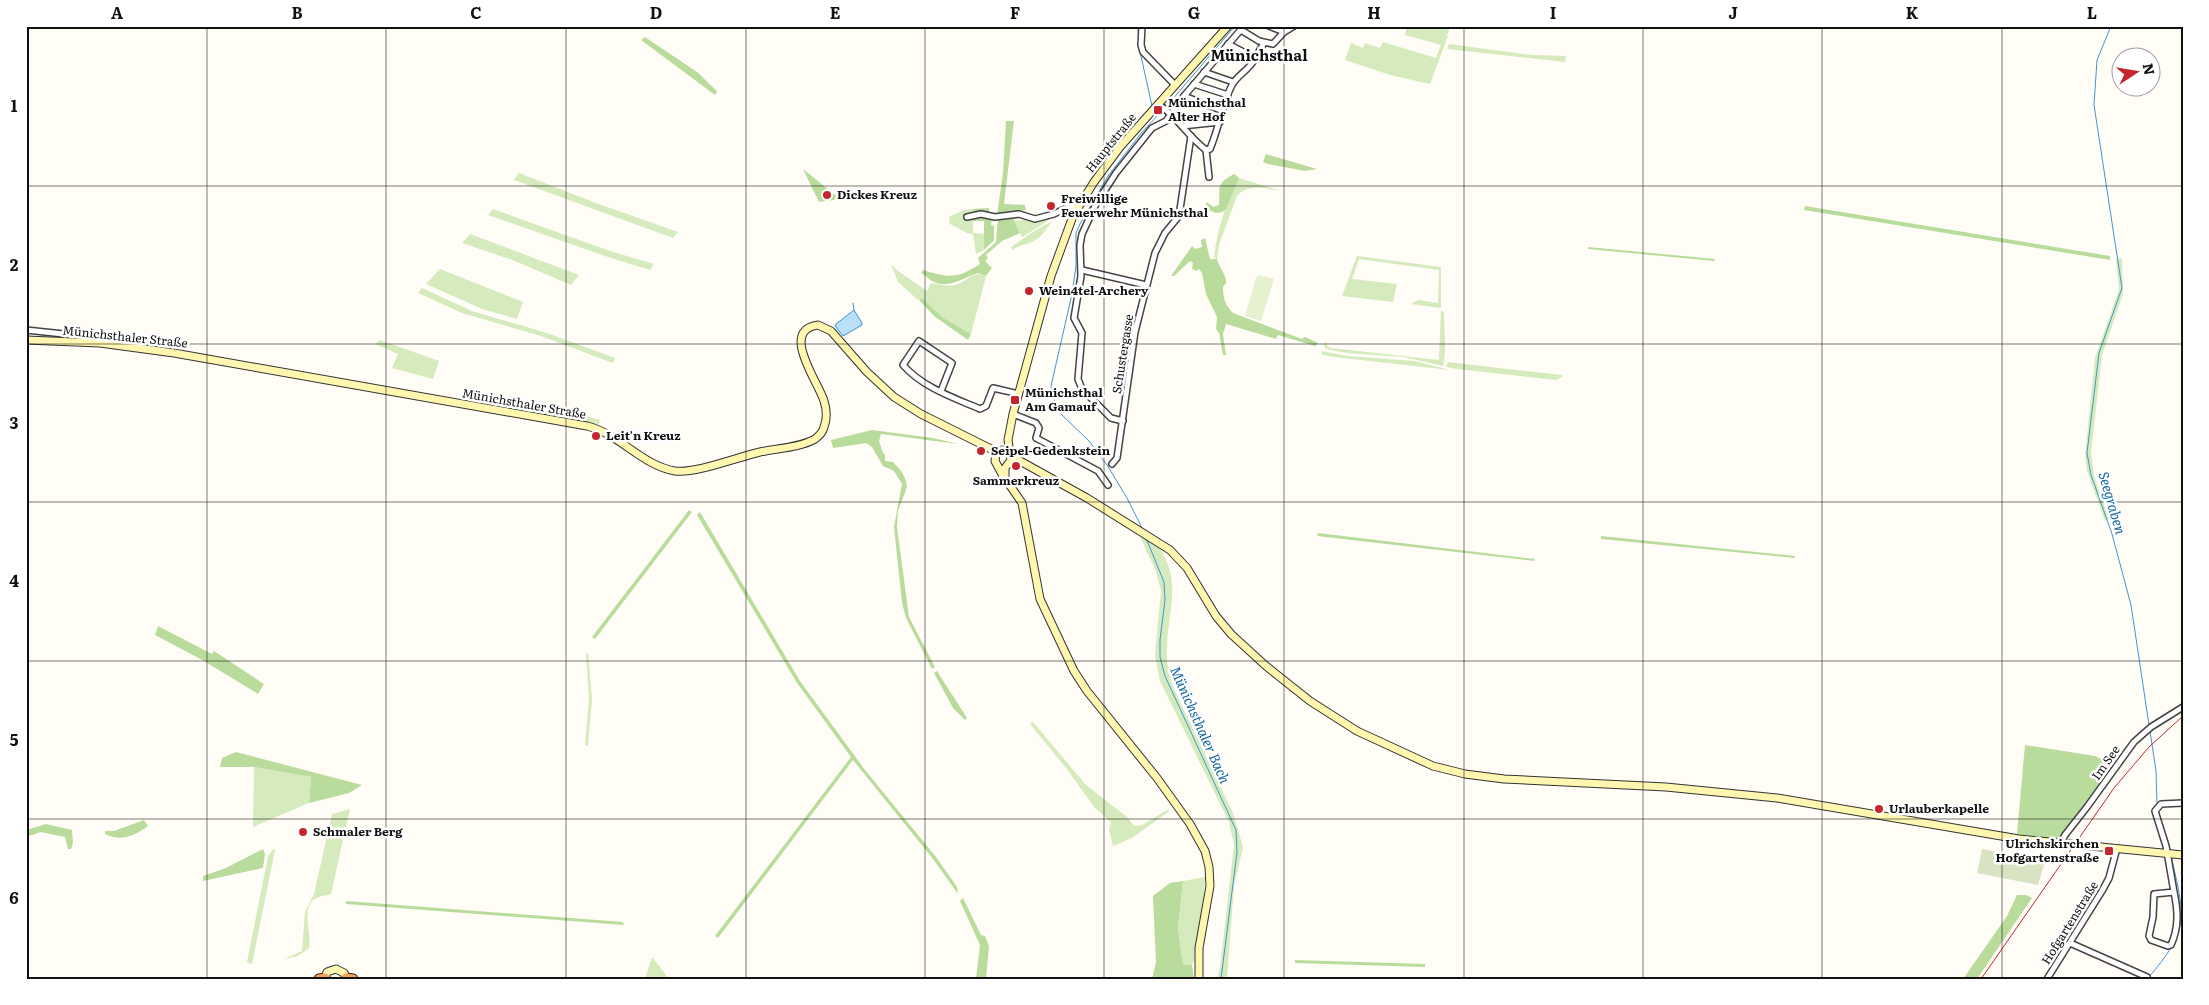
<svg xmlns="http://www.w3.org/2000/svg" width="2209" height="1005" viewBox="0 0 2209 1005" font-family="Literata,serif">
	<rect width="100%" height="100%" fill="#fffdf5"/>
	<g fill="#d5ebbd">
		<polygon points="1407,26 1450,26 1448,34 1445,35 1448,36 1430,84 1390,75 1345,60 1351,43 1363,48 1365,43 1380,48 1383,42 1436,58 1441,45 1405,35"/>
		<polygon points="1449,44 1532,55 1566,56 1565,62 1447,49"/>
		<polygon points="519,173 596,203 678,232 673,238 514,180"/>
		<path d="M1239,178L1281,191C1265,189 1249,183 1237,196L1219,245L1217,259L1214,258C1217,230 1226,202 1239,178Z"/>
		<polygon points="493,209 610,251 654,264 650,270 608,257 488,215"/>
		<polygon points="973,209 973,233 984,234 984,250 976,254 973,234 967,233 950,224 949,217 964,210"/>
		<polygon points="1051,217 1048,221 1022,237 1014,221"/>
		<path d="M1052,221C1047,229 1041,238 1032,242C1025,245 1019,245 1013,250L1011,247L1036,230Z"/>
		<polygon points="470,234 579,275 571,285 515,261 462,243"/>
		<polygon points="1357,256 1441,267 1441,308 1411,304 1418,300 1438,303 1439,270 1359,259 1352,279 1397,284 1393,302 1342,296"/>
		<polygon points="2122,258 2123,294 2102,355 2091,453 2094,476 2109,519 2105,521 2087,471 2085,456 2095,358 2119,290 2116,259"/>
		<path d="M891,264L898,271L927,291L931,283C938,284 947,287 955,285C969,281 971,270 986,276L971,334L942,317L922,298L918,300L898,282Z"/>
		<polygon points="440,269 523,302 517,319 482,309 426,284"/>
		<polygon points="422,288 472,311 547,333 615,358 613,363 541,336 462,313 418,293"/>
		<path d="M1441,311L1444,312C1444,326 1447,353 1443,366L1404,357L1347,353L1326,349L1324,345L1326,341L1327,346L1331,348L1439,360Z"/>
		<polygon points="380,340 439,361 433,379 392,368 398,354 375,344"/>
		<polygon points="1322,351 1347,356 1414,361 1450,370 1334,357 1322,355"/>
		<polygon points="1448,362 1562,375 1562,377 1556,380 1457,369 1446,367"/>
		<polygon points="486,395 547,409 549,405 554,406 600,420 599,424 482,404"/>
		<path d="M1140,537C1146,540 1157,544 1160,549C1182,583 1168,610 1167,646C1166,664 1169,679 1177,695L1233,813L1243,847L1234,886L1227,979H1217L1220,967L1234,845L1229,822L1160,681L1155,655L1161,591L1156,571Z"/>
		<polygon points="586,653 588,653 592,699 588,746 585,745 589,699"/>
		<polygon points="1033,722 1086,785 1127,817 1134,826 1142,825 1169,809 1168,812 1132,838 1113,846 1109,830 1111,822 1095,808 1066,768 1030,724"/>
		<polygon points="254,767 311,777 309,803 253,827"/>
		<path d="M350,809L331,894C327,896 322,895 319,897C298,904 313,933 309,948L298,956L284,959L302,951L305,912L314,894L332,814Z"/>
		<polygon points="273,849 275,850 252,964 247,962 268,856"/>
		<polygon points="1205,877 1204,901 1194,961 1192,965 1183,965 1178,928 1183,881"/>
		<polygon points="652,957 669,979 645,979"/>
	</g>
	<g fill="#b9dc9c">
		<polygon points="645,37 697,72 717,91 715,95 641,40"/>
		<polygon points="1006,121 1014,121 1004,204 1025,205 1026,210 997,215 1003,173"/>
		<polygon points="1266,154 1317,169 1305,171 1268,164 1263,162"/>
		<polygon points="803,169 840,199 819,202"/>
		<path d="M1234,174L1239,178L1226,209C1219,216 1213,212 1205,208L1207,202L1213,207L1219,205C1221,188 1214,185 1234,174Z"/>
		<polygon points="1805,206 2110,256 2110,260 1804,210"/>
		<polygon points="989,208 989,216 992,218 991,225 994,226 994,240 984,250 984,221 973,221 973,209"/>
		<path d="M1012,216L1020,233L1002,241L986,255L988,258L985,261L992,268L986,276L978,273C964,277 950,289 934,282C931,281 925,275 921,273L923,270C949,278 957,279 980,264L978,258L996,242L998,218Z"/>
		<path d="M1205,238L1210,259H1217C1219,268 1227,275 1226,283L1223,287C1223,298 1225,305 1233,313L1302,339L1305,337L1318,343L1315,346L1278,335L1276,339L1226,324L1223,334L1226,355H1223L1219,333L1216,329L1217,317L1206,294L1202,273L1199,269L1197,271L1192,269L1193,263L1190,261L1174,276H1171L1192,246L1195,249L1202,247L1201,240Z"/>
		<polygon points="1588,247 1715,259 1714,261 1588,249"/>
		<polygon points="922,298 942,317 971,334 968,340 934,316 919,300"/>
		<polygon points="872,430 933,438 958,444 881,434 879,441 883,453 885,454 885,461 893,462 902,472 906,481 907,487 898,511 897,527 909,617 935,667 932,669 906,618 902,603 894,527 902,484 894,471 883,466 872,447 866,443 833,448 831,440"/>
		<polygon points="689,510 692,512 595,639 592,637"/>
		<polygon points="700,512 800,681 865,770 936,857 957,887 958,894 933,859 853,760 718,938 715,936 851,757 797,683 697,515"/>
		<polygon points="1318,533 1535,559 1534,561 1317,536"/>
		<polygon points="1601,536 1795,556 1795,558 1601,539"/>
		<polygon points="158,626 212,654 214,651 264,684 258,694 204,661 155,635"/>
		<polygon points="937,671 967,718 965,720 953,708 934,673"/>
		<polygon points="2025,745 2095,756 2105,761 2109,772 2058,841 2017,834"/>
		<polygon points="236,752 362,785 349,793 309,803 311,777 254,767 220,767 222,758"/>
		<path d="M144,820L148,826C134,836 121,842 105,834V831H114Z"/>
		<polygon points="46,824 72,830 73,843 71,849 68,849 65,837 41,832 26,837 26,830"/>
		<polygon points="263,849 265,854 263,868 203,881 203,876 226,868"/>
		<polygon points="1183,881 1178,928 1183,965 1192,965 1194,979 1152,979 1156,962 1153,896 1170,883"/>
		<polygon points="2017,895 2026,895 2032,898 1977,979 1963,979 2007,916"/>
		<polygon points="963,898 981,935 985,936 989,946 986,979 976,979 980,945 960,901"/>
		<polygon points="346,901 623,922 624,925 346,904"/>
		<polygon points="1295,960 1425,964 1425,967 1295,963"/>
	</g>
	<polygon fill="#d9e3c4" points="1982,849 2045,861 2038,885 1977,873"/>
	<polygon fill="#e6f2cf" points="1259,275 1274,279 1261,321 1245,316 1256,278"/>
	<polygon fill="#b9e0f7" stroke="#3f96cf" points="854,310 862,323 862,325 843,336 835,326 836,324"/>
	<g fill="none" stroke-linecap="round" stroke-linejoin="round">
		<g stroke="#3f96cf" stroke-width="1">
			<polyline points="1138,26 1139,47 1152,106"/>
			<polyline points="2111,26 2097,60 2094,105 2122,288 2099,353 2087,453 2091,475 2112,534 2131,605 2149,725"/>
			<polyline points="1166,107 1235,26"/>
			<polyline points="853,303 854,310"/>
			<polyline points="1142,528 1127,498 1107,465 1089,441 1062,415 1056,407 1051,386 1072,294 1076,266 1076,233 1080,224 1108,176 1142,132 1163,110"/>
			<polyline points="1146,538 1164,582 1165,600 1160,640 1160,657 1165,676 1236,830 1237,852 1221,979"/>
			<polyline points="2150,731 2156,771 2157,804"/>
			<path d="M2148,978C2190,930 2185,916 2171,856"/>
		</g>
		<g stroke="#444" stroke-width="8">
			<g id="street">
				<polyline points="1142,26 1141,45 1143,52 1175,85"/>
				<polyline points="1269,26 1284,32"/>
				<polyline points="1241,30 1259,41 1273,44 1284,32 1294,26"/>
				<polyline points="1255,58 1264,43"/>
				<polyline points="1204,72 1233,82"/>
				<polyline points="1194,84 1228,95"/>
				<polyline points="1184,96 1223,111"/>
				<path d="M1158,104C1177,116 1188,137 1206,150"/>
				<polyline points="1182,126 1220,122"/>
				<path d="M1206,150L1210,149L1213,141C1220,122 1223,102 1232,85C1238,74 1251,69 1255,58L1228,44"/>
				<polyline points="1206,150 1209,177"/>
				<polyline points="967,217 981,214 995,217 1019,214 1035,219 1054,214 1070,206 1078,207"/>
				<polyline points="1082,270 1146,285"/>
				<polyline points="26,330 92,337 100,343"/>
				<path d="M941,391L952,363L919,341L903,365C922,387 954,398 980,409L986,406L993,388L1019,394"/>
				<polyline points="1013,414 1036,423 1039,428 1036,438 1098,471 1108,485"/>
				<polyline points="1123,421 1111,418 1082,389 1078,379 1082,333 1074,318 1081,276 1080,245 1082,234 1096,204 1116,173 1152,128 1166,121 1184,96 1244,26"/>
				<polyline points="1112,464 1117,458 1135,332 1155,253 1165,233 1179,216 1191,136"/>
				<polyline points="2060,844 2065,835 2087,807 2134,742 2151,727 2183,707"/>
				<path d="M2174,892C2178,911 2179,927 2171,945L2168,946L2151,940L2149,936L2153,917L2154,894L2174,892L2166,846L2155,811L2161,804L2183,803"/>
				<polyline points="2070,943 2147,977"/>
				<polyline points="2047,979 2102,891 2109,878 2117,848"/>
			</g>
		</g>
		<g stroke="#333" stroke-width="9">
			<g id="secondary">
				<path d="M26,340L100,343L174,353L587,426C620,434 641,465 675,471C695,474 738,457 760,452C777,448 799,448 815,439C819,436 823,432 824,427C827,419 827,410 824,401C819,383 779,330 818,325L831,331L867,372L894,397L921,414L997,452"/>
				<polyline points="1002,450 996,454 995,461 1002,474 1022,503 1040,599 1074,671 1087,691 1157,778 1190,824 1205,851 1209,867 1210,886 1199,948 1199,979"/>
				<polyline points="1011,456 1087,498 1170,550 1187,568 1216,616 1231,634 1266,666 1310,701 1357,731 1433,766 1465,774 1504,779 1666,787 1777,798 2019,839 2183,855"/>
				<polyline points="1005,476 1005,468 1011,460 1008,440 1013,414 1051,276 1073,216 1094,182 1120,147 1228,26"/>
				<polyline points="325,979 327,972 336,969 344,973 346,979"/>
			</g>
		</g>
		<g stroke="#222" stroke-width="11">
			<g id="highway">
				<polyline points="346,978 353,979"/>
				<polyline points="319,979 325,978"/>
			</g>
		</g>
		<use href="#street" stroke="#fff" stroke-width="5"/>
		<use href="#secondary" stroke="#fff6b0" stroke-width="7"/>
		<use href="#highway" stroke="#f5a25d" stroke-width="9"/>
		<polyline stroke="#c4262e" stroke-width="1" points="1981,979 2114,788 2149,747 2183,716"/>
	</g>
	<path fill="none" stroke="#111" stroke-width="1" stroke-opacity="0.55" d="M207,26V979M386,26V979M566,26V979M746,26V979M925,26V979M1104,26V979M1284,26V979M1464,26V979M1643,26V979M1822,26V979M2002,26V979M26,186H2183M26,344H2183M26,502H2183M26,661H2183M26,819H2183"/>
	<g fill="#c4262e" stroke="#fff" stroke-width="2">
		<rect x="1153" y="105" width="10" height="10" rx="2.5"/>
		<circle cx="827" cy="195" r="5"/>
		<circle cx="1051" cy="206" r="5"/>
		<circle cx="1029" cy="291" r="5"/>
		<rect x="1010" y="395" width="10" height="10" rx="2.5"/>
		<circle cx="596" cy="436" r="5"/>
		<circle cx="981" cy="451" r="5"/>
		<circle cx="1016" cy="466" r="5"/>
		<circle cx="1879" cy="809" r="5"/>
		<circle cx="303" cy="832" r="5"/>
		<rect x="2104" y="846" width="10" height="10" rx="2.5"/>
	</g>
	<g text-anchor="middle" stroke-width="5" stroke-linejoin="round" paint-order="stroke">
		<g font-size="12" font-weight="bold" fill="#111" stroke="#fff" text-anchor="start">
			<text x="1168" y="107">Münichsthal<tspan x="1168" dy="14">Alter Hof</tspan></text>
			<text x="837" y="199">Dickes Kreuz</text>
			<text x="1061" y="203">Freiwillige<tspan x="1061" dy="14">Feuerwehr Münichsthal</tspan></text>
			<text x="1039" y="295">Wein4tel-Archery</text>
			<text x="1025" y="397">Münichsthal<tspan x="1025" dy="14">Am Gamauf</tspan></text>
			<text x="606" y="440">Leit'n Kreuz</text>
			<text x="991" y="455">Seipel-Gedenkstein</text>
			<text x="1016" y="485" text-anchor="middle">Sammerkreuz</text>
			<text x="1889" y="813">Urlauberkapelle</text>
			<text x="313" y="836">Schmaler Berg</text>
			<text x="2099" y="848" text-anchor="end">Ulrichskirchen<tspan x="2099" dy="14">Hofgartenstraße</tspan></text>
		</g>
		<g font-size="12" fill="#111" stroke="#fff">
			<text transform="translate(1111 143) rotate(-51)" y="4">Hauptstraße</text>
			<text transform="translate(125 337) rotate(6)" y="4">Münichsthaler Straße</text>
			<text transform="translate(1123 354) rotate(-81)" y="4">Schustergasse</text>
			<text transform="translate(524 404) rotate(10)" y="4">Münichsthaler Straße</text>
			<text transform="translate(2106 763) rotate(-55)" y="4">Im See</text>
			<text transform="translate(2070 923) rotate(-58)" y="4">Hofgartenstraße</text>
		</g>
		<g font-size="14" font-style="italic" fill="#1768a6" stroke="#fff">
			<text transform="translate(2112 503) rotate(74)" y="5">Seegraben</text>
			<text transform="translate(1200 725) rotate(66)" y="5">Münichsthaler Bach</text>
		</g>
		<g font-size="15" font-weight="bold" fill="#111" stroke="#fff">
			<text x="1259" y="61">Münichsthal</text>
		</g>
	</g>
	<rect width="2209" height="1005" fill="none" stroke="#ffffff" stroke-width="55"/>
	<g transform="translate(2136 72) rotate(78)"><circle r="24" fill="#ffffff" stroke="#a0a0a0"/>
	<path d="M0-4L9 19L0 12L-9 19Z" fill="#c4262e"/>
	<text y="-8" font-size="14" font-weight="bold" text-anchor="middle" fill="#111111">N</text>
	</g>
	<rect x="28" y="28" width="2154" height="950" fill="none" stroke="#111" stroke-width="2"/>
	<g font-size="16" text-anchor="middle" font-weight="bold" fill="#111">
		<text x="117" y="19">A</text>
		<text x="297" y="19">B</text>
		<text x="476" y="19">C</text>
		<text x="656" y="19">D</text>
		<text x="835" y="19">E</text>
		<text x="1015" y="19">F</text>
		<text x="1194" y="19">G</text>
		<text x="1374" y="19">H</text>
		<text x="1553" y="19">I</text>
		<text x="1733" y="19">J</text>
		<text x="1912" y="19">K</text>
		<text x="2092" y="19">L</text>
		<text x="14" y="112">1</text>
		<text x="14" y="271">2</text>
		<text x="14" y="429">3</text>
		<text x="14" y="587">4</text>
		<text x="14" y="746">5</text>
		<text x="14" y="904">6</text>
	</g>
</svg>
